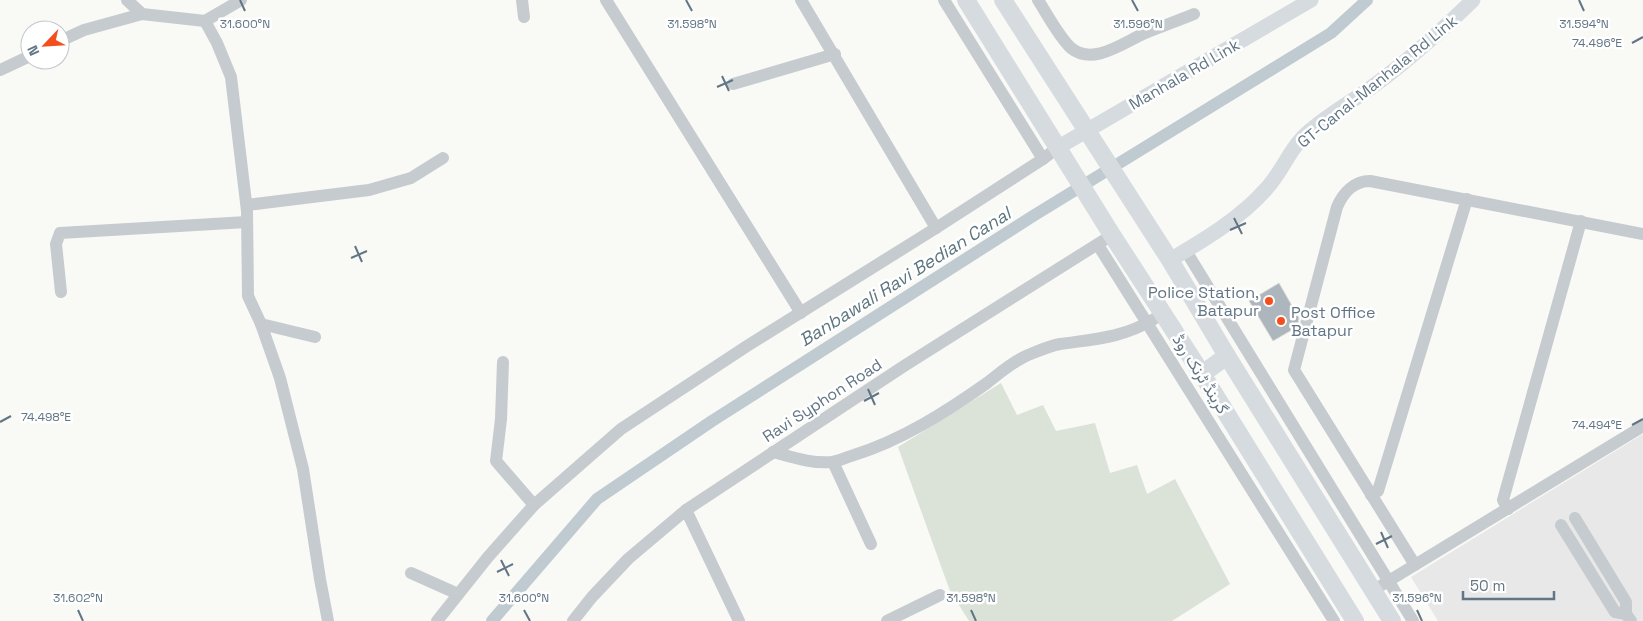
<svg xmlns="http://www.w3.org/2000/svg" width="1643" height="621" viewBox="0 0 1643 621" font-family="'Space Grotesk',Vazirmatn,sans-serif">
	<rect width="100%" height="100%" fill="#f9f9f6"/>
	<polygon fill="#e7e8e7" points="1643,434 1643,621 1438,621 1411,577"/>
	<polygon fill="#dbe2d7" points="1001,383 1017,415 1043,405 1056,431 1095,423 1110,473 1137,465 1147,494 1175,479 1230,584 1172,621 969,621 950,591 898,447"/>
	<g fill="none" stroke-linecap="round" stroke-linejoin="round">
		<polyline stroke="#bfcbd0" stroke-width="12" points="492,621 597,499 712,421 1033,216 1331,33 1367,0"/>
	</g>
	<polygon fill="#acb6bc" stroke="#dbdbd9" points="1279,283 1299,318 1297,327 1273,341 1249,301"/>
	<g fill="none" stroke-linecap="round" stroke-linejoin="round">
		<g stroke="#c6cbcf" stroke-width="12">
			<polyline points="127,0 142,14 205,21"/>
			<polyline points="241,0 205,21 217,43 231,77 247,211 248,296 261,324 280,378 303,469 320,579 328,621"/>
			<polyline points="522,0 524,17"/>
			<polyline points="606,0 801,313"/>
			<polyline points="801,0 936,228"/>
			<polyline points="944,0 1043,159"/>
			<path d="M1038,0C1047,14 1059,37 1071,48C1093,66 1123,43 1143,34C1160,27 1177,21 1194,14"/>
			<polyline points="60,41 84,30 142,14"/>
			<polyline points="0,70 30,56"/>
			<polyline points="733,84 835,54"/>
			<polyline points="247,205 369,190 411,178 443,158"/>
			<polyline points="1098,245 1334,621"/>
			<polyline points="1186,251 1413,621"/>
			<polyline points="61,292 56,244 60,233 247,222"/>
			<polyline points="261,324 315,337"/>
			<polyline points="503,362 501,419 496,461 534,505"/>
			<path d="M773,452C792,457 812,464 832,462C839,461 847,457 854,455C902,440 946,412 987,383C1000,373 1012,362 1028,355C1038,351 1049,346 1060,344C1094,339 1123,338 1154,319"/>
			<polyline points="833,462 871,544"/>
			<polyline points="1371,495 1378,491 1467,199"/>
			<polyline points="1508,509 1503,500 1581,221"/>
			<polyline points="686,510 739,621"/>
			<polyline points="1575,518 1626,602 1626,614"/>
			<polyline points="1561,525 1615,612 1626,614 1631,621"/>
			<path d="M1415,565L1294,370L1337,207C1343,193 1354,181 1370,181L1643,234"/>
			<polyline points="411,573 458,594"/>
			<polyline points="1382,585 1643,426"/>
			<polyline points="437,621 488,557 534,505 621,429 747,346 936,228 1043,159 1057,148"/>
			<polyline points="573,621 592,597 628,559 686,510 904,366 1112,235"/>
			<polyline points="887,621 940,595"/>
		</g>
		<g stroke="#d6dbdf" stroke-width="15">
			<polyline points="1057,148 1311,0"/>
			<path d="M1170,260C1204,240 1241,218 1267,188C1281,173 1288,153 1302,138C1323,117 1352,102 1376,84C1410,59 1442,30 1473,0"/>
		</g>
		<g stroke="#d6dbdf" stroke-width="18">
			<polyline points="966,0 1112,235 1202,374 1355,621"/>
			<polyline points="1003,0 1170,260 1227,356 1392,621"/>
			<polyline points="1202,374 1227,356"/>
		</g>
	</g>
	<path fill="none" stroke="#617584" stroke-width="2" d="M240,0L245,11M686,0L692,11M1132,0L1138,11M1579,0L1584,11M1632,43L1643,37M722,76L729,91M717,87L733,80M1234,218L1242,234M1230,230L1246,223M355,246L362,262M351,258L367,251M868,389L875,405M864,401L879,393M0,422L11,416M1632,425L1643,419M1381,532L1388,548M1376,544L1392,536M501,560L509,576M497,572L513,564M78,610L83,621M524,610L530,621M971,610L976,621M1417,610L1422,621"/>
	<g fill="#f24f1d" stroke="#fff" stroke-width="2">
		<circle cx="1269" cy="301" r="5"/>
		<circle cx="1281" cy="321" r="5"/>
	</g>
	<g text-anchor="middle" stroke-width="5" stroke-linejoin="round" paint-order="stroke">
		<g font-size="16" fill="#617584" stroke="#fff">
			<text transform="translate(1184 74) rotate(-30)" y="6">Manhala Rd Link</text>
			<text transform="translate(1377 81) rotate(-39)" y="6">GT-Canal-Manhala Rd Link</text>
			<text transform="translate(1201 374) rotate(58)" y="6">گرینڈ ٹرنک روڈ</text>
			<text transform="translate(822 400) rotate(-33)" y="6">Ravi Syphon Road</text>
		</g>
		<g font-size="16" fill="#617584" stroke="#fff" text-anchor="end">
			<text x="1259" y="298">Police Station,<tspan x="1259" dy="18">Batapur</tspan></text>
			<text x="1291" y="318" text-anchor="start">Post Office<tspan x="1291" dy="18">Batapur</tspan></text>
		</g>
		<g font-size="18" font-style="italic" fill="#5c757e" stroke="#fff">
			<text transform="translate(905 277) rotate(-32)" y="6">Banbawali Ravi Bedian Canal</text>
		</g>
	</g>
	<g font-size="12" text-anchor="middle" fill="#617584" stroke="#fff" stroke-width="5" stroke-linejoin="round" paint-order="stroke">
		<text x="245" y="28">31.600°N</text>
		<text x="692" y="28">31.598°N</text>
		<text x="1138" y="28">31.596°N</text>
		<text x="1584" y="28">31.594°N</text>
		<text x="1597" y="47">74.496°E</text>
		<text x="46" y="421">74.498°E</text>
		<text x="1597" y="429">74.494°E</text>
		<text x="78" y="602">31.602°N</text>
		<text x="524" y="602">31.600°N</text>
		<text x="971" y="602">31.598°N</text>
		<text x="1417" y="602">31.596°N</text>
	</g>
	<g transform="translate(45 45) rotate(245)"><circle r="24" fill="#ffffff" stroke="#c0c8ce"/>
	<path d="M0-4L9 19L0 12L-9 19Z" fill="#f24f1d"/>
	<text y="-8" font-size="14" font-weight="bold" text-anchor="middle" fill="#617584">N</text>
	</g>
	<path d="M1463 591v8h91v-8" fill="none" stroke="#617584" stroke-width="2.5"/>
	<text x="1470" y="591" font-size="15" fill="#617584" stroke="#ffffff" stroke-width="4" paint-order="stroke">50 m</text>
</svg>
